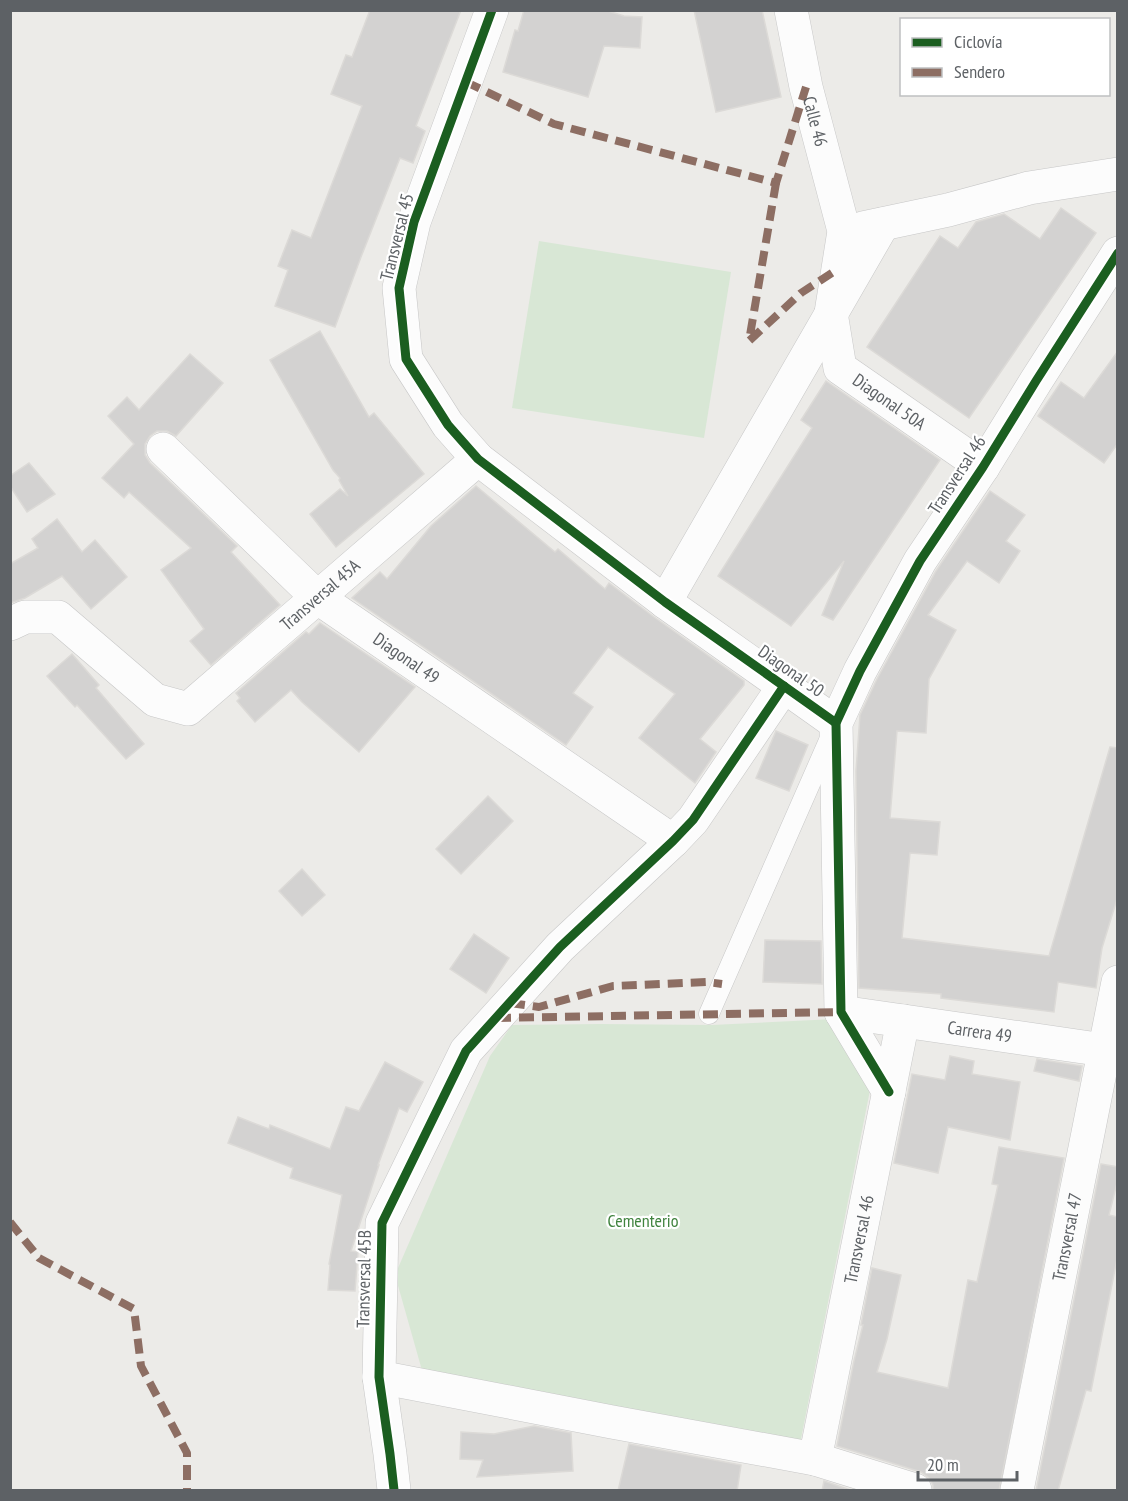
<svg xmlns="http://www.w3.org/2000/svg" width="1128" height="1501" viewBox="0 0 1128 1501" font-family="'PT Sans Narrow',sans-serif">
	<rect width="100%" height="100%" fill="#ecebe8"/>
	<g fill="#d8e7d5">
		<polygon points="539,241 731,272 704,438 512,408"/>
		<polygon points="835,1019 872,1080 799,1449 425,1381 395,1275 490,1056 512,1025 600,1024 712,1025"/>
	</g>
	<g fill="#d3d2d1" stroke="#dcdad7" stroke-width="1.5">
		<polygon points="370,10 461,10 416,126 425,131 413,163 400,158 361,257 335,327 275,306 288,270 278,266 292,230 311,238 362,106 331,94 346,55 352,57"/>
		<polygon points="524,10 605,10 624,16 642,17 640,48 604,46 588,97 503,72 515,30 518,31"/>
		<polygon points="694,10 762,10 781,97 716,112"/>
		<polygon points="1061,208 1096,233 969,418 867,347 940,236 958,248 976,222 1004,214 1040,239"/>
		<polygon points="320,331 369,417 374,413 424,474 336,547 310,514 340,489 348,496 339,480 340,478 333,470 270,360"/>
		<polygon points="1118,351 1118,443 1104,463 1038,416 1061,382 1084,398"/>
		<polygon points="190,354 223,383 176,436 167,431 157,431 150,436 145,444 145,455 150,463 237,546 231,552 280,605 211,665 190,641 204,629 161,570 191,548 129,492 124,498 102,478 134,444 108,416 127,397 139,410"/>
		<polygon points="826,381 940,460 833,620 822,615 844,561 791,626 718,576 812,428 801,420"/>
		<polygon points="29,463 55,494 27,512 10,486 10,476"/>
		<polygon points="476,486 555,552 558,549 605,589 609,583 654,617 744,681 744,685 700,739 716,752 695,783 639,738 675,694 608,647 573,693 593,707 566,745 352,598 380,572 387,579 431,526"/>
		<polygon points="990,491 1025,515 1006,541 1020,551 999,583 967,561 928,615 956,630 929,679 926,733 897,731 890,818 940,822 937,855 910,853 902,938 1049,956 1110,747 1118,748 1118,896 1102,948 1096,988 1058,982 1054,1012 941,998 941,994 859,988 856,771 860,715 877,679 936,571"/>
		<polygon points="57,519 82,552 95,540 127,577 91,609 62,576 25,598 10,603 10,564 38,548 32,539"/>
		<polygon points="320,623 415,687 359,752 302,702 291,690 255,722 237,701 240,698 236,693 306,632 309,634"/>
		<polygon points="72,654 99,685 96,688 144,744 126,759 77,705 75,707 47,676"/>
		<polygon points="776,731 808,745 789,791 756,778"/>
		<polygon points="488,796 513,821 461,874 436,849"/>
		<polygon points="302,869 325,895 302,916 279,891"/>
		<polygon points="474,934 509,958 486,993 450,969"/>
		<polygon points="765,940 821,941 822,984 763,982"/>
		<polygon points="950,1056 974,1061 972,1074 1020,1082 1010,1140 948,1127 938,1173 894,1163 912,1074 945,1080"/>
		<polygon points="1037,1059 1082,1066 1079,1081 1034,1071"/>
		<polygon points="385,1062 423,1082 407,1112 399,1108 378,1165 379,1165 351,1251 358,1252 355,1291 328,1290 330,1265 329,1264 342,1195 290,1178 293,1168 228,1143 238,1117 269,1129 270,1125 330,1149 346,1107 359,1111"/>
		<polygon points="999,1147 1064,1158 999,1491 933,1491 933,1485 929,1478 921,1472 837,1446 854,1361 863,1325 861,1325 872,1268 901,1275 887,1339 877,1372 948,1388 968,1280 977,1282 998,1185 992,1184"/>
		<polygon points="1101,1164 1118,1167 1118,1179 1109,1215 1118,1217 1118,1254 1091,1391 1086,1390 1058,1491 1036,1491"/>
		<polygon points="534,1426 571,1433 573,1471 477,1477 483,1460 460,1459 461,1432 494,1434"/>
		<polygon points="629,1444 741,1465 737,1491 618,1491"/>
		<polygon points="824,1481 853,1491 822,1491"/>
	</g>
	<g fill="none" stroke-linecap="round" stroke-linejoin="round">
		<g stroke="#c7c7c7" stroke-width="21">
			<polyline id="service" points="709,1014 831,736"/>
		</g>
		<g stroke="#c7c7c7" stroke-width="34">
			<g id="minor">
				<polyline points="492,10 414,222 399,288 406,359 448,425 478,459 665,602 836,723"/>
				<path id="s1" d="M791,10L806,87L844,231L831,313L840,368L983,467"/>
				<polyline points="863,228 948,210 1029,188 1118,174"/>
				<path id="s2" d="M163,449L318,598L673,841"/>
				<polyline points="665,602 883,224"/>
				<path id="s3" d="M10,624L25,617H58L155,700L188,709L478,459"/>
				<path id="s4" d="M841,1012L1118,1052"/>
				<polyline points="889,1092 841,1012 836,723 860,671 920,561 983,467 1036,381 1118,253"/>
				<polyline points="379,1377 612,1422 815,1459 915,1490"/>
				<path id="s5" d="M815,1459L903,1021"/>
				<polyline points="394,1490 390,1454 379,1377 382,1223 466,1051 560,947 673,841 693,820 784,686"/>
				<path id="s6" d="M1017,1490L1118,982"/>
			</g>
		</g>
		<use href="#service" stroke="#fcfcfc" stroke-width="20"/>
		<use href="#minor" stroke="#fcfcfc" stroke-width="33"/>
		<g stroke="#8d6e63" stroke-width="8" stroke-dasharray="15 8" stroke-linecap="butt">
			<polyline points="466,82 554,124 776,183 806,87"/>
			<polyline points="776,183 749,341 801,293 838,269"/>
			<polyline points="510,1003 539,1007 613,986 707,982 722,984"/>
			<polyline points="496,1018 841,1012"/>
			<polyline points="10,1222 39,1258 134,1309 141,1366 187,1453 187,1490"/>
		</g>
		<g stroke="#fff" stroke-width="13">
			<g id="cycleway">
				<polyline points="492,10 414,222 399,288 406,359 448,425 478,459 665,602 836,723"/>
				<polyline points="889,1092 841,1012 836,723 860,671 920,561 983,467 1036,381 1118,253"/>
				<polyline points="394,1490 390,1454 379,1377 382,1223 466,1051 560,947 673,841 693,820 784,686"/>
			</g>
		</g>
		<use href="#cycleway" stroke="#1b5e20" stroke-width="9"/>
	</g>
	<g text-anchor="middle" stroke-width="4.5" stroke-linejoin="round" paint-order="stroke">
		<g font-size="18" fill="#5d6165" stroke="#fff">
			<text dy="6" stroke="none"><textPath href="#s1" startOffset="114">Calle 46</textPath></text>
			<text transform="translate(397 237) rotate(-76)" y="6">Transversal 45</text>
			<text dy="6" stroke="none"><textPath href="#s1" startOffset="426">Diagonal 50A</textPath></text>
			<text transform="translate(957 475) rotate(-57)" y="6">Transversal 46</text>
			<text dy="6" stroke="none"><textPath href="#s3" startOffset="386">Transversal 45A</textPath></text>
			<text dy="6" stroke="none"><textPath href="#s2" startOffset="322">Diagonal 49</textPath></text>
			<text transform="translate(791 671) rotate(35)" y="6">Diagonal 50</text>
			<text dy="6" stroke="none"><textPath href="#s4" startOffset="140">Carrera 49</textPath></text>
			<text dy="6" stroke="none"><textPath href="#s6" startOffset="258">Transversal 47</textPath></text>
			<text dy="6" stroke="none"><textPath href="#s5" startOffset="224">Transversal 46</textPath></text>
			<text transform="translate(364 1279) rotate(-89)" y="6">Transversal 45B</text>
		</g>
		<g font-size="18" fill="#40833e" stroke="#fff">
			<text x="643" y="1227">Cementerio</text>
		</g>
	</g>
	<rect width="1128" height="1501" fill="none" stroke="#5d6165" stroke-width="24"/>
	<rect x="900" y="18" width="210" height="78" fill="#ffffff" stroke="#bec0c1" stroke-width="1.5"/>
	<rect x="912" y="38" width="30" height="9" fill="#1b5e20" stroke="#bec0c1" stroke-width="1.5"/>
	<text x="954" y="48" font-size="18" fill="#5d6165">Ciclovía</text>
	<rect x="912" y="68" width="30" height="9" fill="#8d6e63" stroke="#bec0c1" stroke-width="1.5"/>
	<text x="954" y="78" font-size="18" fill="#5d6165">Sendero</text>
	<path d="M918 1471v9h99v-9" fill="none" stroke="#5d6165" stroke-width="3"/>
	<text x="927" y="1471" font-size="18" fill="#5d6165" stroke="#ffffff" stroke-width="4.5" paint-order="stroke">20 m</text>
</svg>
